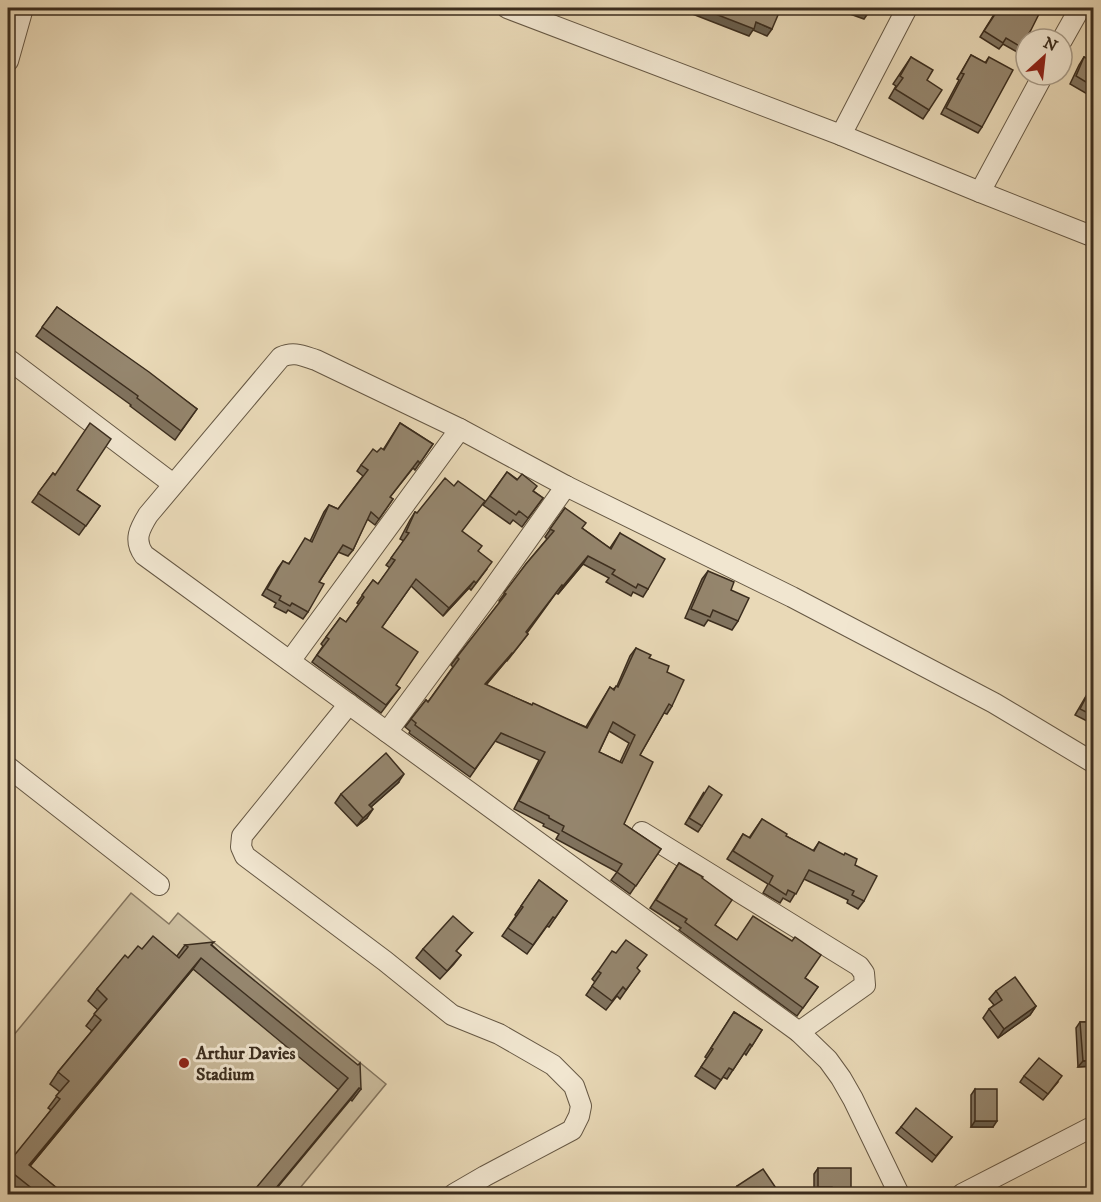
<svg xmlns="http://www.w3.org/2000/svg" width="1101" height="1202" viewBox="0 0 1101 1202" font-family="'IM FELL DW Pica',serif">
	<rect width="100%" height="100%" fill="#e9d9b7"/>
	<filter id="stains"><feTurbulence type="fractalNoise" baseFrequency=".00333" numOctaves="4"/><feColorMatrix values="0 0 0 0 .2 0 0 0 0 .09 0 0 0 0 .02 0 0 0 .5 -.17"/></filter>
	<radialGradient id="worn" r=".72"><stop offset=".6" stop-color="#630" stop-opacity="0"/><stop offset="1" stop-color="#630" stop-opacity=".3"/></radialGradient>
	<polygon fill="#cbbc9d" stroke="#83745e" stroke-width="1.5" points="131,893 169,924 178,913 386,1084 295,1194 8,1194 8,1042"/>
	<g fill="none" stroke-linecap="round" stroke-linejoin="round">
		<g stroke="#665844" stroke-width="22">
			<g id="minor">
				<polyline points="507,8 841,135 980,192 1094,237"/>
				<polyline points="1062,40 1080,8"/>
				<polyline points="8,61 23,8"/>
				<polyline points="841,135 907,8"/>
				<polyline points="980,192 1043,75"/>
				<polyline points="8,359 173,484"/>
				<polyline points="290,661 460,429"/>
				<polyline points="349,704 242,836 241,847 245,856 385,961 452,1015 499,1034 553,1065 574,1086 581,1106 579,1116 572,1130 485,1176 454,1194"/>
				<polyline points="387,732 487,597 566,486"/>
				<polyline points="8,767 159,885"/>
				<polyline points="642,832 859,966 864,973 865,985 799,1032"/>
				<path d="M899,1194L853,1099L841,1078L828,1060L799,1032L144,555C133,540 140,528 148,515L281,357C294,351 303,356 316,360L460,429L566,486L792,597L994,703L1094,763"/>
				<polyline points="962,1194 1094,1126"/>
			</g>
		</g>
		<use href="#minor" stroke="#f1e6d0" stroke-width="20"/>
	</g>
	<g fill="#80735f" stroke="#3b2d1e" stroke-width="1.5" fill-rule="evenodd">
		<polygon points="998,8 1042,8 1017,52 1003,44 999,49 980,37"/>
		<polygon points="1094,27 1094,40 1088,37"/>
		<polygon points="971,55 985,63 989,57 982,127 978,133 941,114 959,80 957,79"/>
		<polygon points="911,57 927,80 929,110 923,119 889,98 896,86 893,84"/>
		<polygon points="1084,57 1093,61 1094,61 1094,98 1070,84 1079,65"/>
		<polygon points="57,307 197,409 175,440 130,406 131,405 36,336"/>
		<polygon points="400,423 433,444 415,470 413,468 390,497 393,499 375,525 367,519 353,550 348,556 338,552 319,582 308,612 303,619 288,610 286,613 274,607 276,603 262,595 278,568 283,561 288,564 310,541 324,512 329,505 338,509 363,476 357,471 361,465 377,452 383,450"/>
		<polygon points="507,472 543,498 522,527 513,520 510,524 483,505"/>
		<polygon points="53,473 100,506 79,535 32,502"/>
		<path d="M565,508L582,528L610,548L620,533L648,589L643,597L633,592L631,596L606,582L609,578L583,564L558,594L556,593L527,633L528,634L507,661H506L486,685L532,705L586,727L610,687L613,689L617,686L630,656L636,648L649,658L667,672L672,706L667,714L664,713L640,755L624,824L661,849L630,894L611,880L617,872L556,839L559,834L543,826L544,824L514,809L539,760L495,741L470,777L409,733L410,731L405,727L426,700L428,702L453,667L451,665L457,657L500,602L499,601L526,564L547,539L545,537ZM609,731L629,743L620,762L599,752Z"/>
		<polygon points="415,512 462,532 478,551 487,569 471,590 469,588 443,616 411,586 382,627 396,685 400,688 381,713 312,662 323,646 321,644 340,618 346,622 359,604 357,603 373,580 378,584 390,568 386,565 404,541 400,539 410,520"/>
		<polygon points="708,571 731,590 738,621 732,630 708,620 704,626 685,618 702,579"/>
		<polygon points="1093,684 1094,684 1093,724 1075,715"/>
		<polygon points="398,783 371,807 367,818 357,826 335,803 341,794"/>
		<polygon points="704,792 702,826 698,832 685,824"/>
		<polygon points="762,819 786,836 813,851 819,842 855,865 864,901 858,909 847,903 848,900 804,879 790,902 783,898 780,903 763,893 768,884 727,859 743,834 749,838"/>
		<polygon points="679,863 702,878 715,925 737,940 805,978 818,987 797,1016 679,930 681,928 650,908"/>
		<polygon points="539,880 567,901 549,927 547,926 527,954 502,936 516,916 515,915"/>
		<polygon points="472,933 456,951 461,955 454,964 440,979 416,958 423,949"/>
		<polygon points="185,945 212,945 361,1089 352,1101 193,969 30,1166 64,1194 16,1194 8,1187 8,1165 51,1110 48,1108 60,1092 50,1084 58,1072 92,1031 86,1026 98,1010 88,1001 97,989 128,958 142,949 177,956"/>
		<polygon points="637,968 634,979 620,999 617,996 606,1010 586,995 595,982 592,979 598,971"/>
		<polygon points="996,991 1036,1006 1030,1015 998,1038 983,1018 989,1009 994,1005 989,999"/>
		<polygon points="734,1012 762,1030 746,1055 744,1053 727,1079 723,1077 715,1089 695,1076 707,1058 705,1057"/>
		<polygon points="1080,1022 1094,1022 1094,1066 1078,1067 1076,1028"/>
		<polygon points="1024,1076 1058,1082 1043,1100 1020,1082"/>
		<polygon points="975,1089 993,1127 971,1127 971,1095"/>
		<polygon points="901,1127 952,1137 932,1162 896,1133"/>
		<polygon points="818,1168 851,1194 828,1194 828,1193 814,1193 814,1174"/>
		<polygon points="737,1186 780,1194 734,1194 732,1192"/>
	</g>
	<g fill="#685e4d" stroke="#3b2d1e" stroke-width="1.5">
		<polygon points="677,8 700,8 756,22 772,29 767,36 753,30 749,36"/>
		<polygon points="840,8 857,8 869,12 864,19 839,10"/>
		<polygon points="588,556 583,564 558,594 563,586"/>
		<polygon points="474,581 469,588 443,616 449,608"/>
		<polygon points="512,653 506,661 480,692 485,684"/>
		<polygon points="404,774 398,783 363,814 369,805"/>
		<polygon points="373,809 367,818 357,826 363,818"/>
		<polygon points="201,958 193,969 21,1177 29,1165"/>
		<polygon points="1036,1006 1030,1015 998,1038 1004,1029"/>
		<polygon points="1094,1060 1094,1066 1078,1067 1083,1061"/>
		<polygon points="359,1088 351,1099 272,1194 271,1194"/>
		<polygon points="975,1121 997,1121 993,1127 971,1127"/>
		<polygon points="818,1187 832,1187 828,1193 814,1193"/>
	</g>
	<g fill="#95866e" stroke="#3b2d1e" stroke-width="1.5" fill-rule="evenodd">
		<polygon points="700,8 781,8 772,29 756,22 754,29"/>
		<polygon points="857,8 870,8 869,12"/>
		<polygon points="999,8 1042,8 1031,30 1021,47 1006,38 1003,43 984,31"/>
		<polygon points="971,55 986,63 989,57 1013,70 982,127 946,108 964,74 961,73"/>
		<polygon points="911,57 933,70 927,80 942,90 929,110 895,89 903,78 900,76"/>
		<polygon points="1084,57 1094,62 1094,87 1076,76"/>
		<polygon points="57,307 149,372 197,409 181,431 137,398 138,396 42,327"/>
		<polygon points="90,423 111,439 77,490 100,506 86,526 38,493 53,473 55,475"/>
		<polygon points="400,423 433,444 420,463 418,461 390,497 393,499 379,519 371,512 353,550 343,545 319,582 324,584 308,612 292,603 290,606 279,600 281,596 267,589 283,561 289,564 305,538 312,542 329,505 338,509 368,470 361,465 373,449 377,452 381,448 384,450"/>
		<polygon points="507,472 517,480 522,474 537,486 533,491 543,498 528,518 519,511 516,515 490,496"/>
		<polygon points="445,478 454,486 458,481 485,501 462,531 482,546 478,551 492,562 476,583 474,581 449,608 416,579 382,627 418,652 396,685 400,688 386,705 317,655 329,639 326,637 340,618 346,622 364,597 362,595 373,580 378,584 395,560 391,558 409,533 406,532 415,512 417,513"/>
		<path d="M565,508L586,523L582,528L611,549L620,533L665,559L648,589L638,584L636,588L612,574L615,570L588,556L563,586L562,585L526,632L528,634L513,653H512L485,684L532,705L533,703L587,728L610,687L614,690L616,686L618,687L636,648L651,655L649,658L669,666L667,672L684,680L672,706L669,704L640,755L653,762L624,824L661,849L636,886L617,872L622,864L562,831L564,826L549,818V816L519,801L545,752L501,733L475,769L415,725L416,723L411,719L426,700L428,702L459,659L457,657L506,594L504,593L526,564L554,531L550,529ZM613,722L635,735L622,763L599,752Z"/>
		<polygon points="708,571 734,582 731,590 749,598 738,621 713,610 710,617 691,609"/>
		<polygon points="1093,684 1094,684 1094,716 1080,709"/>
		<polygon points="386,753 404,774 369,805 373,809 363,818 341,794"/>
		<polygon points="709,786 722,795 702,826 689,818"/>
		<polygon points="762,819 787,834 786,836 814,851 819,842 844,855 845,853 857,859 855,865 877,876 864,901 852,895 854,891 809,870 796,894 788,890 786,895 769,884 773,876 733,851 743,834 750,838"/>
		<polygon points="679,863 703,877 702,878 732,900 715,925 737,940 753,916 792,941 795,937 821,955 805,978 818,987 803,1008 685,922 687,919 656,900"/>
		<polygon points="539,880 567,901 555,918 553,917 533,945 508,928 523,907 521,906"/>
		<polygon points="453,916 472,933 456,951 461,955 447,971 423,949"/>
		<polygon points="153,936 179,958 188,947 185,945 214,942 211,945 358,1065 360,1063 361,1089 359,1088 271,1194 251,1194 348,1078 201,958 29,1165 64,1194 39,1194 14,1174 13,1157 60,1099 56,1096 69,1081 58,1072 101,1020 94,1014 107,999 97,989 125,955 128,958 138,946 142,949"/>
		<polygon points="626,940 647,955 637,968 640,971 626,990 623,987 612,1001 592,986 601,973 598,971 612,951 616,953"/>
		<polygon points="1015,977 1036,1006 1004,1029 989,1009 1002,1000 996,991"/>
		<polygon points="734,1012 762,1030 752,1046 750,1044 733,1070 729,1068 721,1080 701,1067 713,1049 711,1048"/>
		<polygon points="1080,1022 1094,1022 1094,1060 1083,1061"/>
		<polygon points="1039,1058 1062,1076 1048,1094 1024,1076"/>
		<rect x="975" y="1089" width="22" height="32"/>
		<polygon points="916,1108 952,1137 936,1156 901,1127"/>
		<polygon points="818,1168 851,1168 851,1194 833,1194 832,1187 818,1187"/>
		<polygon points="763,1169 780,1194 742,1194 737,1186"/>
	</g>
	<circle fill="#8f2418" stroke="#f1e6d0" stroke-width="2" cx="184" cy="1063" r="6"/>
	<g text-anchor="middle" stroke-width="6" stroke-linejoin="round" paint-order="stroke">
		<g font-size="18" font-weight="bold" fill="#3b2d1e" stroke="#f1e6d0" text-anchor="start">
			<text x="196" y="1059">Arthur Davies<tspan x="196" dy="21">Stadium</tspan></text>
		</g>
	</g>
	<rect width="1101" height="1202" fill="none" stroke="#e9d9b7" stroke-width="30"/>
	<rect x="9" y="9" width="1083" height="1184" fill="none" stroke="#3b2d1e" stroke-width="3"/>
	<rect x="15" y="15" width="1071" height="1172" fill="none" stroke="#3b2d1e" stroke-width="1.5"/>
	<g transform="translate(1044 57) rotate(27)"><circle r="28" fill="#f1e6d0" stroke="#a89c89" stroke-width="1.5"/>
	<path d="M0-4.5L10 22L0 15L-10 22Z" fill="#8f2418"/>
	<text y="-9" font-size="16" font-weight="bold" text-anchor="middle" fill="#3b2d1e">N</text>
	</g>
	<rect width="100%" height="100%" filter="url(#stains)"/>
	<rect width="100%" height="100%" fill="url(#worn)"/>
</svg>
